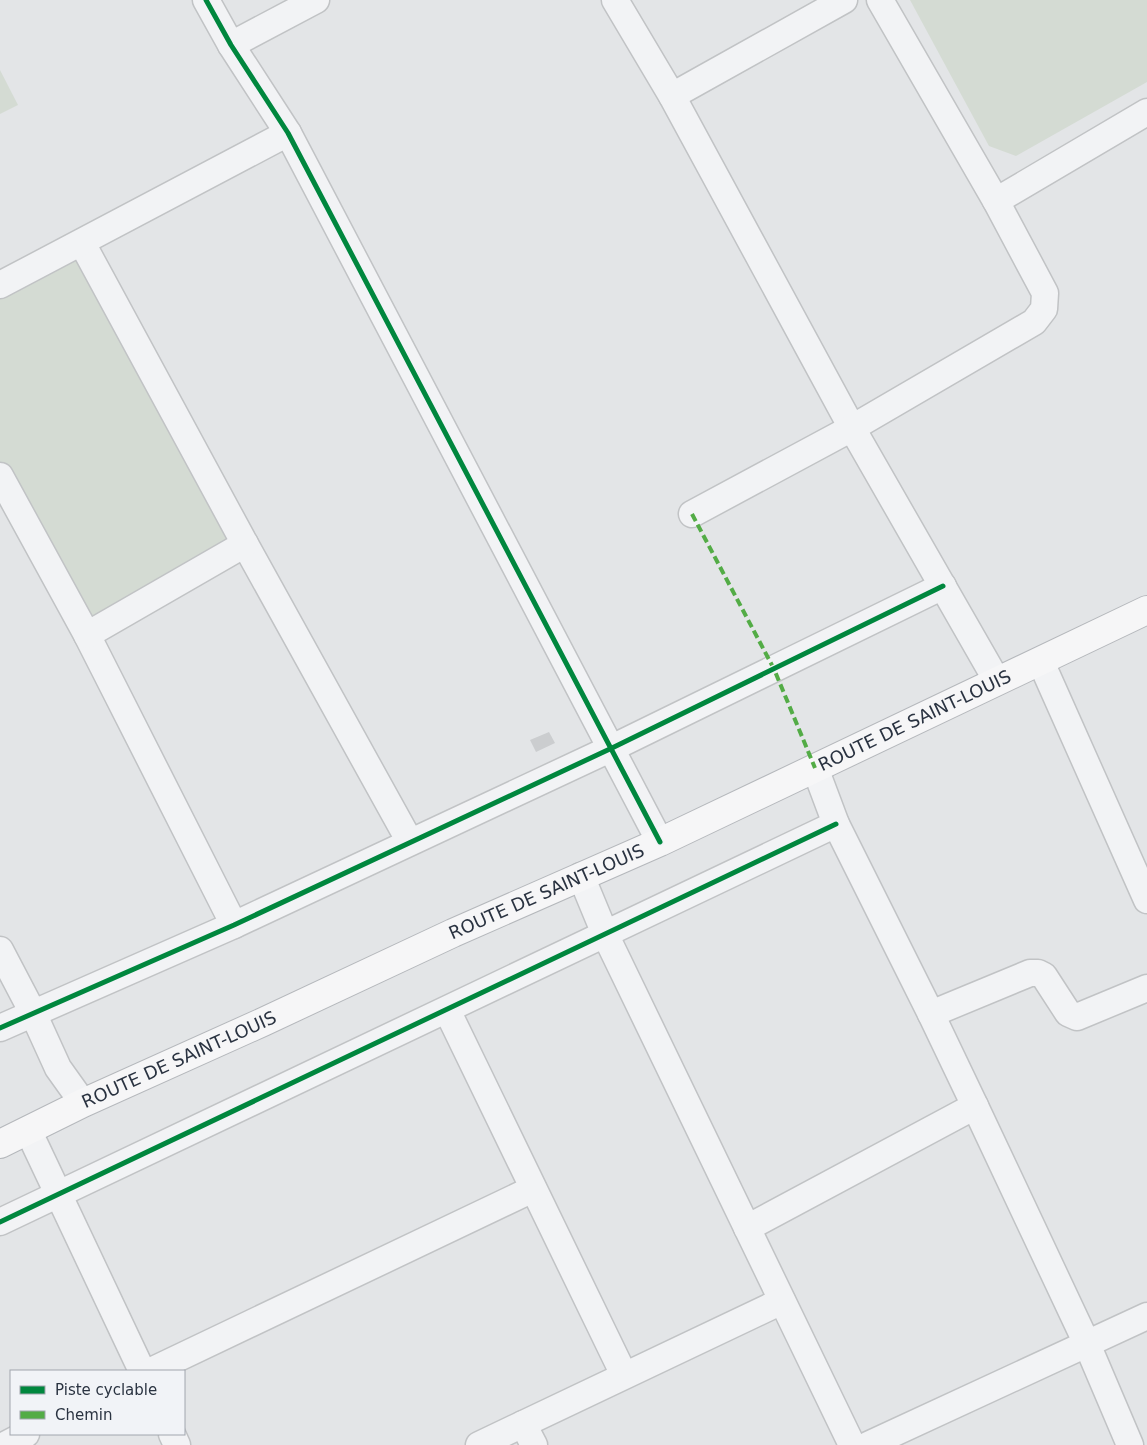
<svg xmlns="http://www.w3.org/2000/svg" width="1147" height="1445" viewBox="0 0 1147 1445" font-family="'DejaVu Sans',sans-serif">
	<rect width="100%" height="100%" fill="#e3e5e7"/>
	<g fill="#d4dbd3">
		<polygon points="910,0 1147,0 1147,82 1016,156 989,146"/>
		<polygon points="0,70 18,105 0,114"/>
		<polygon points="84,249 245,544 87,635 0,476 0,289"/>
	</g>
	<polygon fill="#cbcdcf" points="549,732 555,743 536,752 530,740"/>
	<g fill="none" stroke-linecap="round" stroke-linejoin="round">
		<g stroke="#c1c3c5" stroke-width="29">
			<g id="street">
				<polyline points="206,0 231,45 288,133 660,842"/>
				<polyline points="615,0 672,96 852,428 997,681"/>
				<polyline points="231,45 316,0"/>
				<polyline points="672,96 844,0"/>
				<polyline points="996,201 1147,112"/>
				<polyline points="82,243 245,544 410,842"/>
				<polyline points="0,285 288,133"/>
				<polyline points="0,476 87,635 234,925"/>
				<polyline points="692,514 852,428 1034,322 1044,309 1045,293 996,201 880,0"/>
				<polyline points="87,635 245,544"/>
				<polyline points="1041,662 1147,900"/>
				<polyline points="815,768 836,824 931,1014 975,1106 1087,1344 1130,1445"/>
				<polyline points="581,876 605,934 852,1445"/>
				<polyline points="0,950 33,1013 58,1068 83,1103"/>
				<polyline points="447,1010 624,1375"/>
				<polyline points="931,1014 1030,973 1038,973 1044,976 1068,1013 1077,1017 1147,988"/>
				<polyline points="0,1028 234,925 612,748 943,586"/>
				<polyline points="28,1130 142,1371"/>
				<polyline points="0,1222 836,824"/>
				<polyline points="747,1228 975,1106"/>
				<polyline points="151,1371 533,1189"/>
				<polyline points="523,1424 534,1445"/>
				<polyline points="172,1434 177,1445"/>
				<polyline points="5,1445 26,1434"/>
				<polyline points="479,1445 782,1301"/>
				<polyline points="868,1445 1147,1316"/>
			</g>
		</g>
		<g stroke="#b5b8bc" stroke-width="30">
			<g id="highway">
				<path id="s1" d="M0,1144L83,1103L263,1022L453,933L660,842L1147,610"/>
			</g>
		</g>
		<use href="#street" stroke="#f2f3f5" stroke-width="26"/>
		<use href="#highway" stroke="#f6f6f7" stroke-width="28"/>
		<polyline stroke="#53ac46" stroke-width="4" stroke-dasharray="8 4" stroke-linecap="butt" points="692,514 774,669 815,768"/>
		<g stroke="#f1f3f7" stroke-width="8">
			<g id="cycleway">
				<polyline points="206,0 231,45 288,133 660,842"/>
				<polyline points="0,1028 234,925 612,748 943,586"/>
				<polyline points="0,1222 836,824"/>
			</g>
		</g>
		<use href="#cycleway" stroke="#00873e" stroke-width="5"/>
	</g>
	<g text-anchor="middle" stroke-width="4.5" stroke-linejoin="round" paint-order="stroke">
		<g font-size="18" fill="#2a3341" stroke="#f1f3f7">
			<text dy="6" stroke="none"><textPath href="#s1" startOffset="1008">ROUTE DE SAINT-LOUIS</textPath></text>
			<text dy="6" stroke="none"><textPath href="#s1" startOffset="602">ROUTE DE SAINT-LOUIS</textPath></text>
			<text dy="6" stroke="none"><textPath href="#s1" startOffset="198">ROUTE DE SAINT-LOUIS</textPath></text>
		</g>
	</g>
	<rect x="10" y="1370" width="175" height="65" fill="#f1f3f7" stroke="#a1a6ae"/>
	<rect x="20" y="1386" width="25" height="8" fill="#00873e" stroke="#a1a6ae"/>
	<text x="55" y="1395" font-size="15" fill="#2a3341">Piste cyclable</text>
	<rect x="20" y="1411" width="25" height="8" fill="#53ac46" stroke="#a1a6ae"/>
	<text x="55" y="1420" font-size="15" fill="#2a3341">Chemin</text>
</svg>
